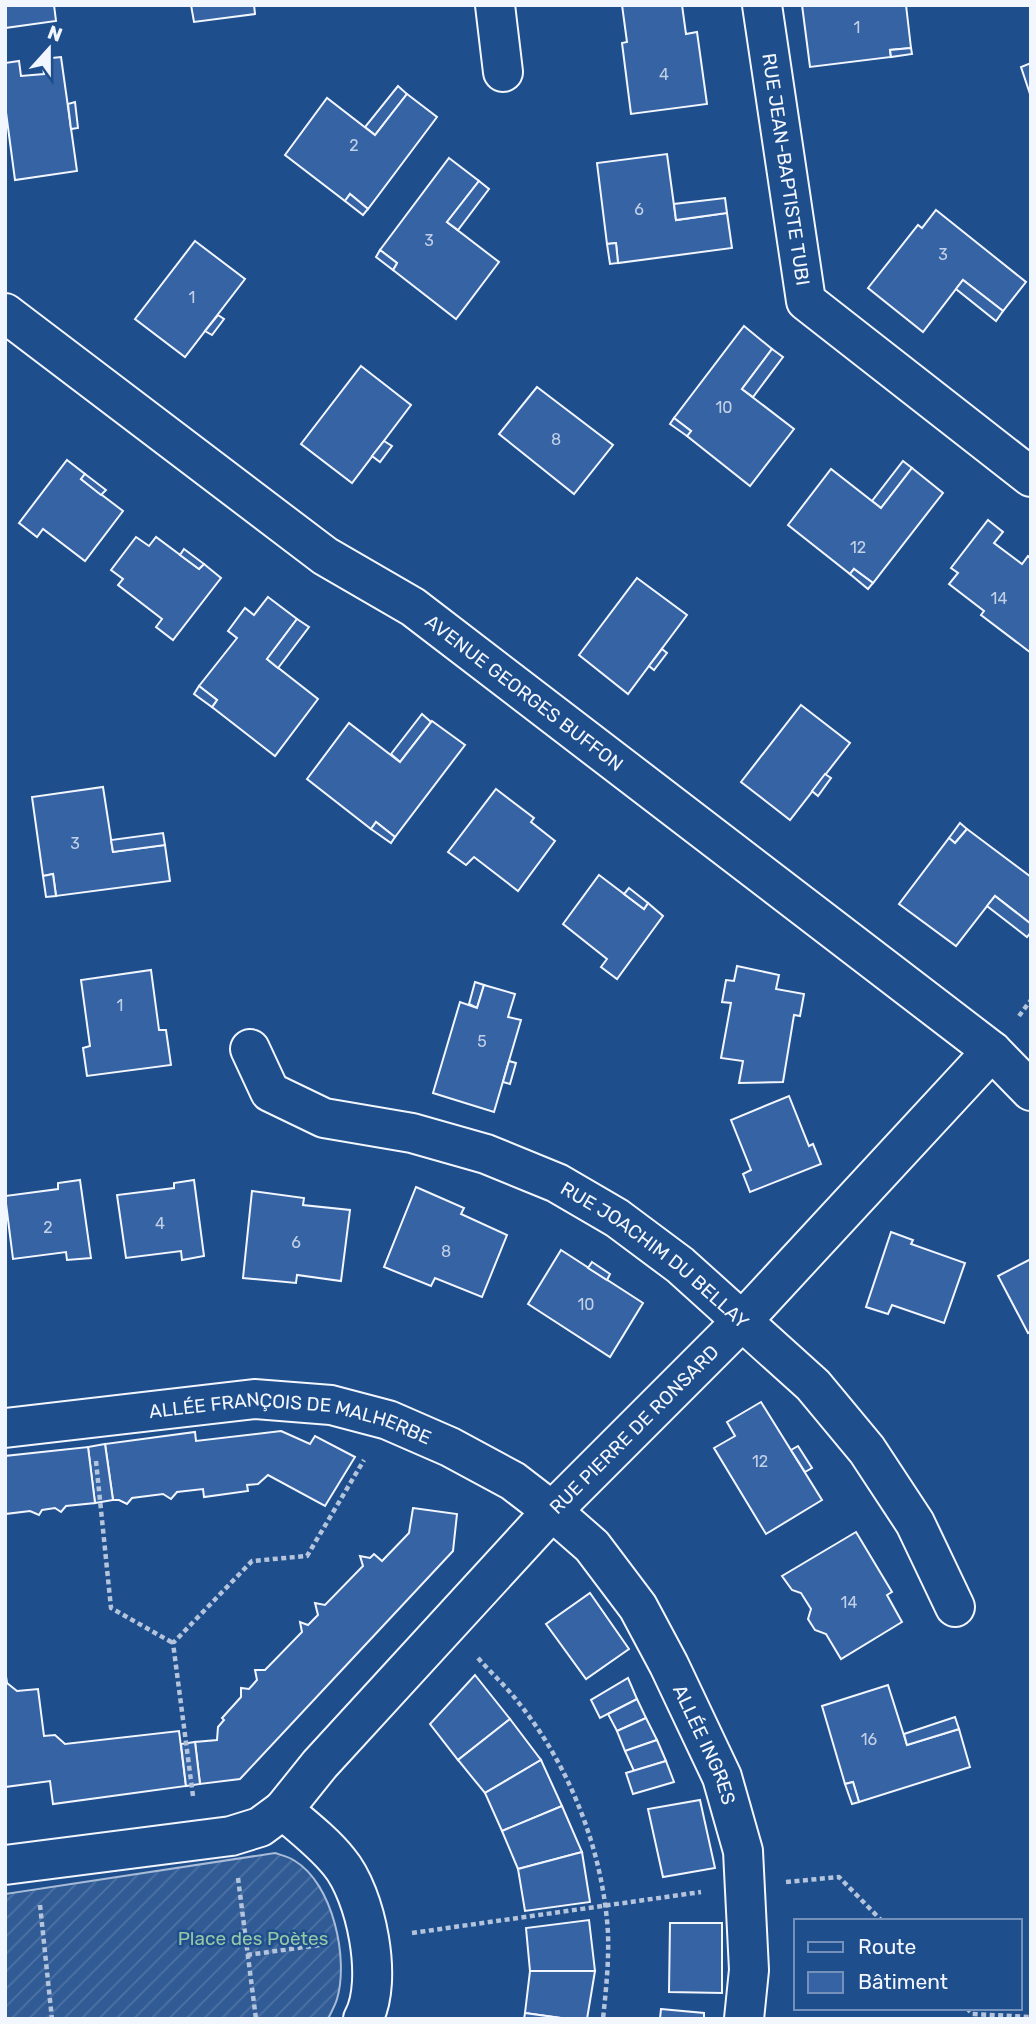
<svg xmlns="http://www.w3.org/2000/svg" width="1036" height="2024" viewBox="0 0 1036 2024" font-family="Rubik,sans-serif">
	<defs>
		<pattern id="garden-furrows" width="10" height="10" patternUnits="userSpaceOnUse" patternTransform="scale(1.75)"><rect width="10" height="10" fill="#305b95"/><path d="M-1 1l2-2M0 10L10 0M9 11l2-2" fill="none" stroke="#4e73a5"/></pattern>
	</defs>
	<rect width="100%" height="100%" fill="#1f4e8c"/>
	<path fill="url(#garden-furrows)" stroke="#a8bbd7" stroke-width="2" d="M275,1853C281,1855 290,1857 295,1861C333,1884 349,1959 337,1999C335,2006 331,2012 328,2019H5V1894Z"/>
	<g fill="#3563a3" stroke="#f2f6ff" stroke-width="2">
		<polygon points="5,5 54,5 56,21 5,28"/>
		<polygon points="191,5 254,5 255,14 194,22"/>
		<polygon points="622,5 682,5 686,34 697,32 707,104 631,114 622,43 627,42"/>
		<polygon points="802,5 906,5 911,48 890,50 891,57 810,67"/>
		<polygon points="911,48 912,54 891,57 890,50"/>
		<polygon points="61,57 77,171 15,180 5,105 5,63 19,61 21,76 44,74 42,59"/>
		<polygon points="1031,63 1031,97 1021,67"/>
		<polygon points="398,86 407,94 375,135 365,127"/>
		<polygon points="407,94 437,117 368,209 350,194 345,201 285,155 327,98 375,135"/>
		<polygon points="75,102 78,128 71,129 68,104"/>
		<polygon points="667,154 676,220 727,213 732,248 618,263 616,243 607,244 597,163"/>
		<polygon points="449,158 479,181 447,222 499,262 456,319 393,270 397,263 380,250"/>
		<polygon points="479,181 489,189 458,230 447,222"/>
		<polygon points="350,194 368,209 363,215 345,201"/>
		<polygon points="725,198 727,213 676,220 674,204"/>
		<polygon points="936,210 1026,282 1003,311 963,280 923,332 868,288 918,225 922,228"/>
		<polygon points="195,241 245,279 185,357 135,319"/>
		<polygon points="616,243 618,263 610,264 607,244"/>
		<polygon points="380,250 397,263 393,270 376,257"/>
		<polygon points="963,280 1003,311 996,321 956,289"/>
		<polygon points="218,315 224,319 212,335 205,331"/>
		<polygon points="744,326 772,349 742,389 794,429 750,486 687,436 691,431 674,418"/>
		<polygon points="772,349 783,357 753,397 742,389"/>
		<polygon points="361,366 411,405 352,483 301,444"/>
		<polygon points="537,387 613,445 574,494 499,434"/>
		<polygon points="674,418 691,431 687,436 670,424"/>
		<polygon points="384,441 392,446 380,462 372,456"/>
		<polygon points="67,460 85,474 81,479 123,511 85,561 43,529 37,537 19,523"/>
		<polygon points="903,461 912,468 881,508 872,501"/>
		<polygon points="912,468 943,493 873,583 854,569 850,574 788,525 831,469 881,508"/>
		<polygon points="85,474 106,490 101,495 81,479"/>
		<polygon points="988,520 1003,532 994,543 1022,564 1028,556 1031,559 1031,653 981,615 984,611 949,584 958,573 951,568"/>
		<polygon points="136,537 149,546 156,537 199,569 204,564 221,578 173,640 156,627 162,619 118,585 123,579 111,570"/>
		<polygon points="184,549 204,564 199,569 180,555"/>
		<polygon points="854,569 873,583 868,589 850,574"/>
		<polygon points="637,578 687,615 628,694 579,655"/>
		<polygon points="268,597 297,619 267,659 318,699 275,756 212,707 217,700 199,686 237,638 228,631 245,608 254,615"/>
		<polygon points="297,619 309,627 278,668 267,659"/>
		<polygon points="662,649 667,653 654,670 649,666"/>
		<polygon points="199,686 217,700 212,707 194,694"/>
		<polygon points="801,705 850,743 790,820 741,782"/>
		<polygon points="422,714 431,722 400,762 391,754"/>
		<polygon points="432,721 465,745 395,837 376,822 371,829 307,779 349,723 400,762"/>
		<polygon points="825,774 831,778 818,796 812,791"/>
		<polygon points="103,787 113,852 165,845 170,881 56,896 53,874 43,876 32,797"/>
		<polygon points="496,789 534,818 531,822 555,841 518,891 474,857 466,865 448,852"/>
		<polygon points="376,822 395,837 391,843 371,829"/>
		<polygon points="960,823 967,829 955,843 949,838"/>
		<polygon points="967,829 1031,877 1031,924 995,896 956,946 899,904 949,838 955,843"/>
		<polygon points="163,833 165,845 113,852 111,840"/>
		<polygon points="53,874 56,896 46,897 43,876"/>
		<polygon points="599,875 644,909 648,903 663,916 617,979 601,967 607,959 563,924"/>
		<polygon points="629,888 648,903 644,909 624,894"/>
		<polygon points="995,896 1031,924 1031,932 1027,937 987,906"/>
		<polygon points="737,966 779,975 776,989 804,994 800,1016 794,1015 783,1082 739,1083 743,1061 721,1058 731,1003 722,1002 726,980 734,981"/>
		<polygon points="151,970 159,1030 166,1030 171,1065 87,1076 83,1048 90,1046 81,980"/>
		<polygon points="475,982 484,985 477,1008 469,1004"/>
		<polygon points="484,985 515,994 508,1017 521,1020 494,1112 433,1093 460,1002 477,1008"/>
		<polygon points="509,1061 516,1063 510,1084 503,1082"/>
		<polygon points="789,1096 809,1146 813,1144 821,1164 750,1192 743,1174 751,1170 731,1120"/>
		<polygon points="80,1180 91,1258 67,1260 66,1252 13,1259 5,1196 58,1189 58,1183"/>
		<polygon points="194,1180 204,1256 182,1260 181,1251 126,1258 117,1195 174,1188 174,1183"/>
		<polygon points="416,1187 464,1208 461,1214 507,1235 482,1297 435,1278 431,1286 384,1267"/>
		<polygon points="252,1191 304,1198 303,1205 350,1210 341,1281 297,1275 296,1283 243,1278"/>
		<polygon points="891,1232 913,1240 911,1244 965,1263 944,1323 892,1305 888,1314 866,1307"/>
		<polygon points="561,1250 643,1303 610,1357 528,1304"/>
		<polygon points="1031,1259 1031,1331 1028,1333 998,1276"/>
		<polygon points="592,1262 610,1274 607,1280 588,1268"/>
		<polygon points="761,1402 822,1500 766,1534 714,1448 735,1436 727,1422"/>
		<polygon points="281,1431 310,1444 315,1436 355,1457 325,1506 268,1475 258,1484 247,1485 248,1491 204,1497 203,1489 177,1492 171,1499 163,1494 132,1498 127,1504 119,1500 113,1500 105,1444 195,1432 196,1441"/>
		<polygon points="105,1444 113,1500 95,1503 88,1447"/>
		<polygon points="798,1446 812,1468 805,1472 791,1450"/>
		<polygon points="88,1447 95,1503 66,1506 61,1512 55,1508 42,1510 39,1515 30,1511 5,1514 5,1456"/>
		<polygon points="413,1508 457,1514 453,1551 240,1779 200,1784 195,1742 217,1740 218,1727 224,1720 222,1718 241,1697 241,1688 249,1689 257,1680 255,1670 265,1670 302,1632 300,1622 308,1625 318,1615 315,1603 325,1605 363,1566 360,1556 370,1558 374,1554 382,1561 409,1533"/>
		<polygon points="856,1532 892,1592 887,1595 902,1622 841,1659 826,1634 815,1630 808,1619 811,1609 801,1593 792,1590 782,1576"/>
		<polygon points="590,1593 629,1649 586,1679 546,1624"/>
		<polygon points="5,1670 7,1683 17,1691 38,1689 44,1736 55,1735 65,1744 179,1731 186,1786 53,1804 50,1781 5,1787"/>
		<polygon points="475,1675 510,1719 458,1760 430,1724"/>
		<polygon points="628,1678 637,1699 600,1718 591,1700"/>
		<polygon points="888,1685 907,1745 959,1729 970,1767 859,1802 853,1782 845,1784 822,1706"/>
		<polygon points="637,1699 646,1718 617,1731 608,1714"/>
		<polygon points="955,1717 959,1729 907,1745 904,1734"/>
		<polygon points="646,1718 657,1740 625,1751 617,1731"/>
		<polygon points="510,1719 541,1760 485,1793 458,1760"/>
		<polygon points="657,1740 666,1761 634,1771 625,1751"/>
		<polygon points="195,1742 200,1784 186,1786 181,1744"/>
		<polygon points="541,1760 562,1806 502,1831 485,1793"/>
		<polygon points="666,1761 674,1782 633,1794 626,1773"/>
		<polygon points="853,1782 859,1802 852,1804 845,1784"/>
		<polygon points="700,1800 715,1868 663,1877 648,1809"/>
		<polygon points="562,1806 582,1852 518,1869 502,1831"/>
		<polygon points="582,1852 590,1902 525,1911 518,1869"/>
		<polygon points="589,1920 595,1971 530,1971 526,1928"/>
		<polygon points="670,1923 722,1923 722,1993 669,1992"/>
		<polygon points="530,1971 595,1971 587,2019 568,2019 525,2013"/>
		<polygon points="661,2009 704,2013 704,2019 660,2019"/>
		<polygon points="525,2013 568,2019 524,2019"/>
	</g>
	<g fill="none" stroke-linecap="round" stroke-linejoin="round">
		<g stroke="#f2f6ff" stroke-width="42">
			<g id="street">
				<polyline points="495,5 503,72"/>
				<path id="s1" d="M762,5L806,301L1031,477"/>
				<path id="s2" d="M5,313L325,556L413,607L992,1051L1031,1091"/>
				<path id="s3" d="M250,1049L270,1092L324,1118L412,1133L486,1154L557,1183L617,1218L680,1265L813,1385L867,1450L915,1523L955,1607"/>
				<path id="s4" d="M5,1428L254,1399L331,1405L388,1420L450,1447L513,1481L552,1511L592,1546L638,1607L669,1665L722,1777L743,1851L749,1970L744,2019"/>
				<path id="s5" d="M283,1810L320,1764L552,1511L743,1320L992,1051"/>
				<path d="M5,1865L231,1836L260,1827L283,1810C302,1826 324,1843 339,1862C366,1894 384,1981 363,2019"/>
			</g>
		</g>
		<g stroke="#b3c4dc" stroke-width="4.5" stroke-dasharray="5 3.5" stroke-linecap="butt">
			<polyline points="1019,1016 1031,1000"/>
			<polyline points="96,1461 111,1608 173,1643"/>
			<path d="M478,1658C491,1673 506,1686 518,1702C570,1766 603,1851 608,1933C609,1962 606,1990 603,2019"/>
			<polyline points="193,1796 173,1643 252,1561 307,1556 364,1460"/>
			<polyline points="238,1878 256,2019"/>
			<polyline points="786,1882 839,1877 882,1921"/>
			<polyline points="40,1905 52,2019"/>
			<polyline points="412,1933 701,1892"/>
			<polyline points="247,1955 327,1944"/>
			<polyline points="967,2008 972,2014 1031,2017"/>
		</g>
		<use href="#street" stroke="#1f4e8c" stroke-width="38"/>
	</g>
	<g text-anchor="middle" stroke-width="5" stroke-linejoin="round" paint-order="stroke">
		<g font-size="16" fill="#c3d1e8">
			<text x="857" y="33">1</text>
			<text x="664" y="80">4</text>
			<text x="354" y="151">2</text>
			<text x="639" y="215">6</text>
			<text x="429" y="246">3</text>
			<text x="943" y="260">3</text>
			<text x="192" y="303">1</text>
			<text x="724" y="413">10</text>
			<text x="556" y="445">8</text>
			<text x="858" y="553">12</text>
			<text x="999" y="604">14</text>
			<text x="75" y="849">3</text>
			<text x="120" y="1011">1</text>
			<text x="482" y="1047">5</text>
			<text x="160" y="1229">4</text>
			<text x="48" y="1233">2</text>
			<text x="296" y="1248">6</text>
			<text x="446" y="1257">8</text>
			<text x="586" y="1310">10</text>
			<text x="760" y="1467">12</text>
			<text x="849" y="1608">14</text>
			<text x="869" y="1745">16</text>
		</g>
		<g font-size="19" fill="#f2f6ff" stroke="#1f4e8c">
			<text dy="7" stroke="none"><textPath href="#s1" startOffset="166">RUE JEAN-BAPTISTE TUBI</textPath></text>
			<text dy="7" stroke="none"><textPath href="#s2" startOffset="644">AVENUE GEORGES BUFFON</textPath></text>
			<text dy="7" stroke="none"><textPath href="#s3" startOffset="472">RUE JOACHIM DU BELLAY</textPath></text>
			<text dy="7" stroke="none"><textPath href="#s4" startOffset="289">ALLÉE FRANÇOIS DE MALHERBE</textPath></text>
			<text dy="7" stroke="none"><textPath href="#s5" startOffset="518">RUE PIERRE DE RONSARD</textPath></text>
			<text dy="7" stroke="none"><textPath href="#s4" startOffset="858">ALLÉE INGRES</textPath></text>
		</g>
		<g font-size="19" fill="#97c8a6" stroke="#1f4e8c">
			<text x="253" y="1945">Place des Poètes</text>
		</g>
	</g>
	<rect width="1036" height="2024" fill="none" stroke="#f2f6ff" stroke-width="14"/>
	<rect x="794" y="1919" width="228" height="91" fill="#1f4e8c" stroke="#7391ba" stroke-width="2"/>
	<rect x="808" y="1942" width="35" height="10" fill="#1f4e8c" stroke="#7391ba" stroke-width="2"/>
	<text x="858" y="1954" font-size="21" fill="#f2f6ff">Route</text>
	<rect x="808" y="1972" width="35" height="21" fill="#3563a3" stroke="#7391ba" stroke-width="2"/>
	<text x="858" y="1989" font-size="21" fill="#f2f6ff">Bâtiment</text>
	<g transform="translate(49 49) rotate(21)" stroke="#1f4e8c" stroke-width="5" paint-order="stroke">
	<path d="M0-5L12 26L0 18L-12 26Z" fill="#f2f6ff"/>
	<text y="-10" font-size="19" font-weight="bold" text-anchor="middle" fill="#f2f6ff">N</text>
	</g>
</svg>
